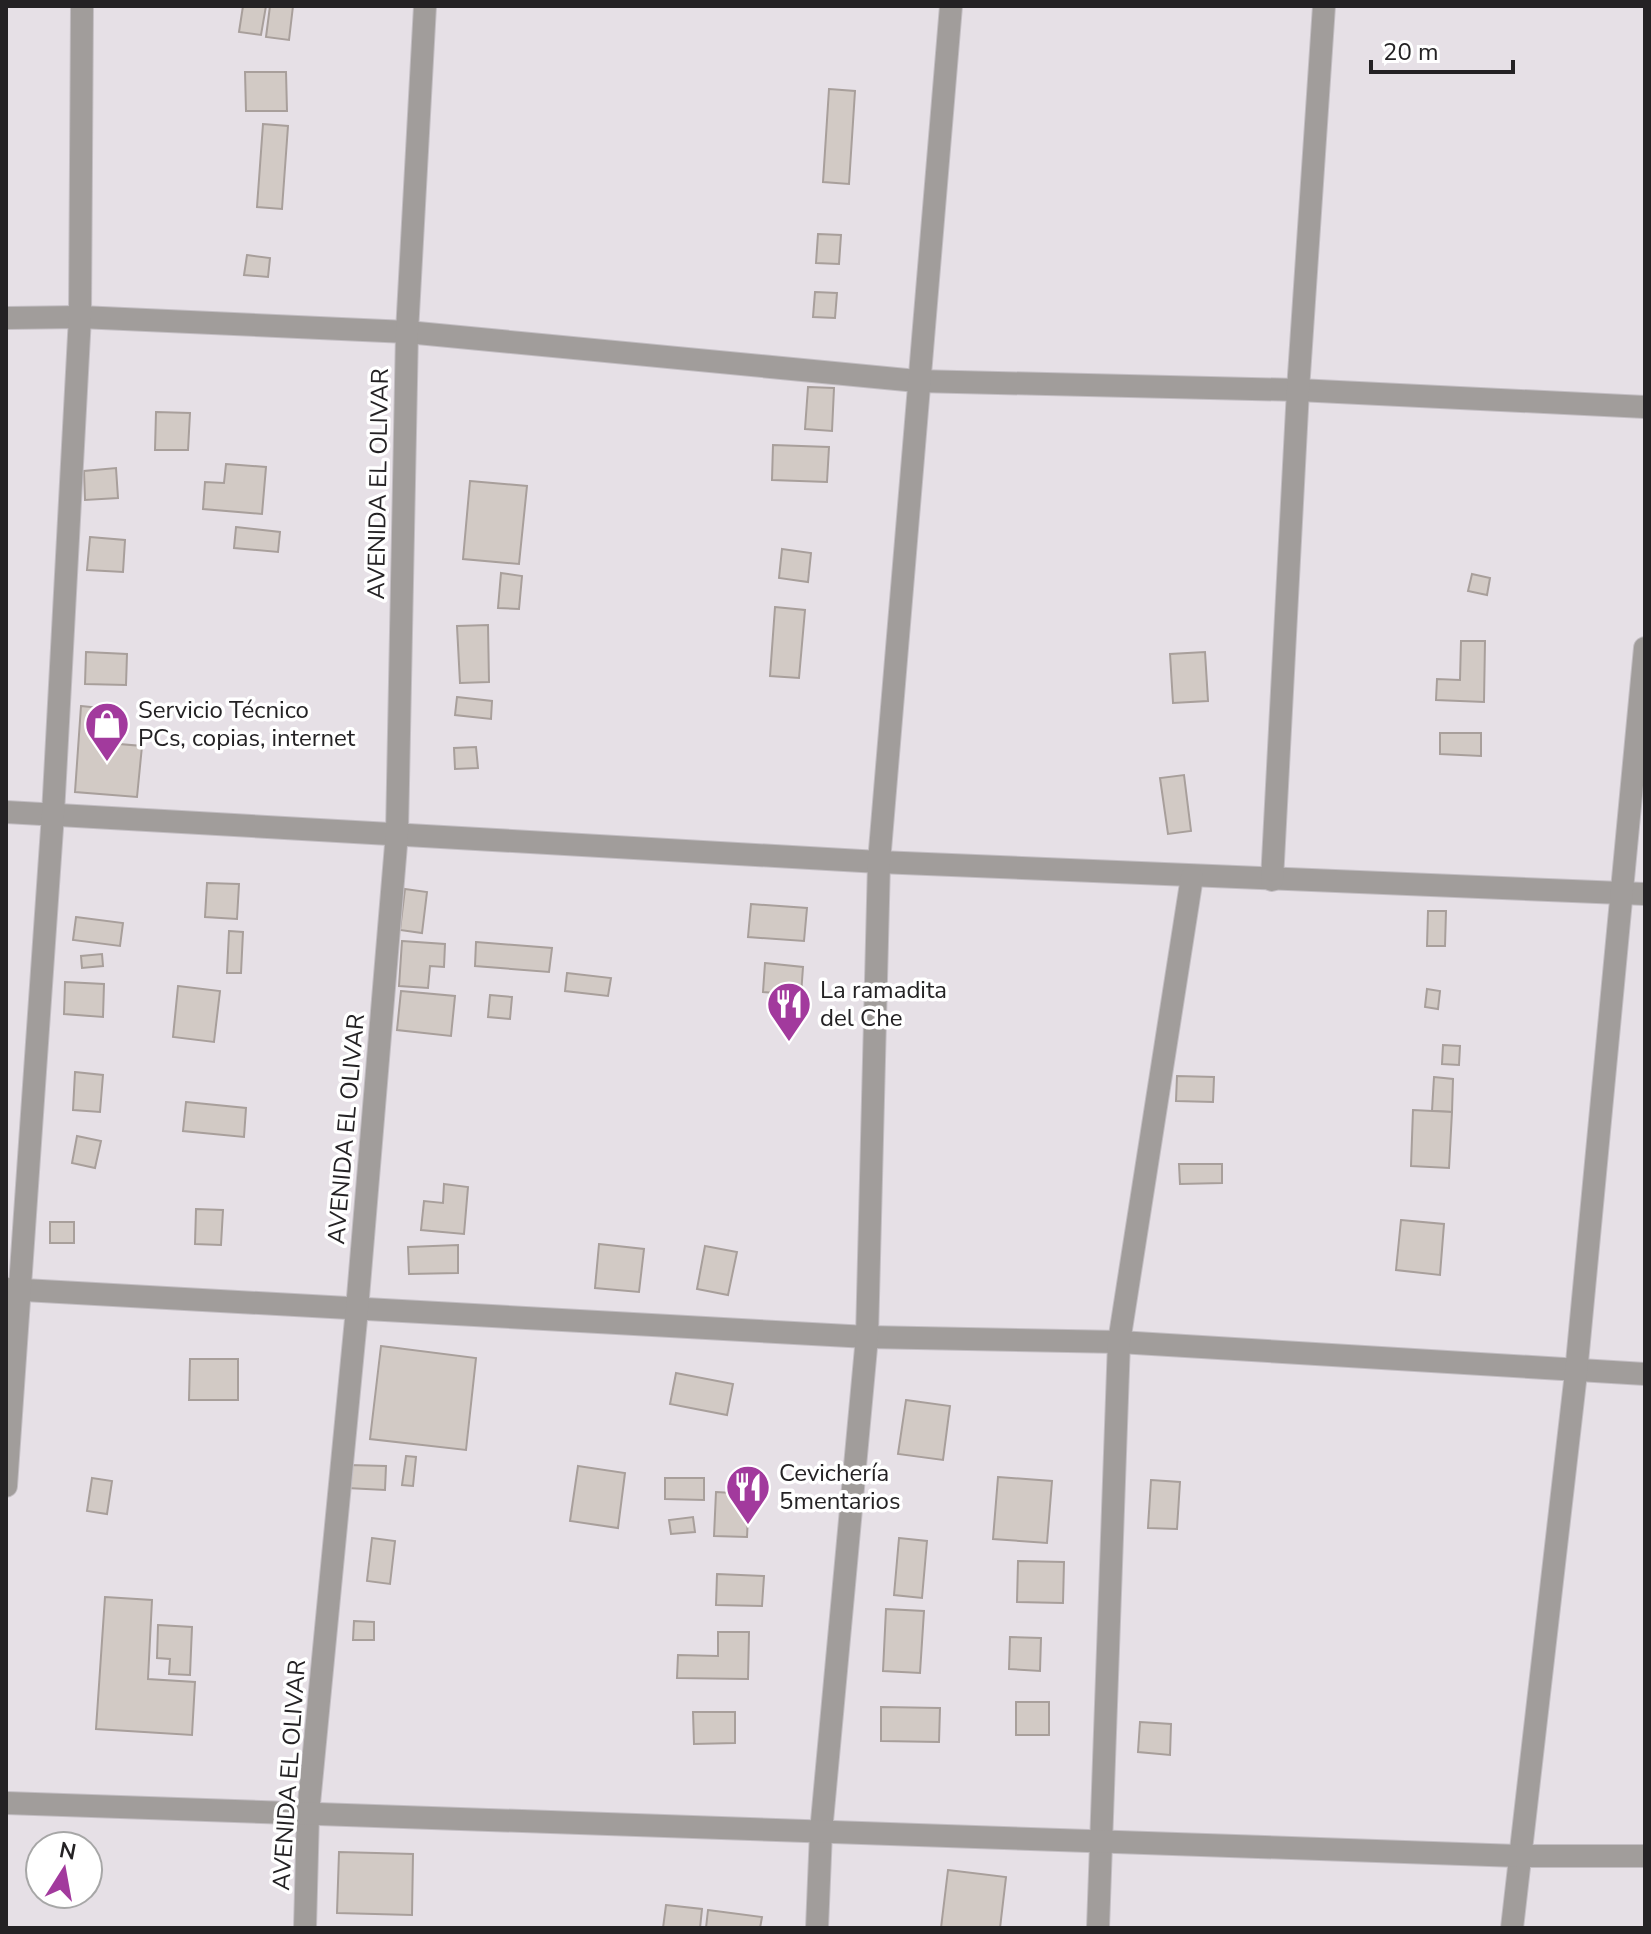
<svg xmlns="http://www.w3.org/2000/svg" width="1651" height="1934" viewBox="0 0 1651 1934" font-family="'Nunito Sans',sans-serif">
	<rect width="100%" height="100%" fill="#e6e0e6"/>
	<g fill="#d2cac5" stroke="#a89f9b" stroke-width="2">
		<polygon points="243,6 266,6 261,35 239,32"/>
		<polygon points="270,6 293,6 289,40 266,37"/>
		<polygon points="245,72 286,72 287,111 246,111"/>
		<polygon points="829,89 855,91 849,184 823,182"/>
		<polygon points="263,124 288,126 282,209 257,207"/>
		<polygon points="818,234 841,235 839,264 816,263"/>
		<polygon points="247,255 270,258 268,277 244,275"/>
		<polygon points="815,292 837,293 835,318 813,317"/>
		<polygon points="808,387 834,388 832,431 805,429"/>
		<polygon points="156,412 190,413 188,450 155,450"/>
		<polygon points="773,445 829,447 827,482 772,480"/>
		<polygon points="226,464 266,467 262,514 203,509 205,482 224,483"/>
		<polygon points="116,468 118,498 85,500 84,471"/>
		<polygon points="470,481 527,486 519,564 463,559"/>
		<polygon points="236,527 280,532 278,552 234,548"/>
		<polygon points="90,537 125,540 123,572 87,570"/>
		<polygon points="782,549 811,553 808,582 779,578"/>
		<polygon points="501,573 522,576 519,609 498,608"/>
		<polygon points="1472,574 1490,578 1487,595 1468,591"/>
		<polygon points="775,607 805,610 799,678 770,676"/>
		<polygon points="488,625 489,682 460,683 457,626"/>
		<polygon points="1461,641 1485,641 1484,702 1436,700 1437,679 1460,680"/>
		<polygon points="86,652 127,654 126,685 85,684"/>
		<polygon points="1205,652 1208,701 1173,703 1170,654"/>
		<polygon points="457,697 492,701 491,719 455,715"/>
		<polygon points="81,706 110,709 108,743 142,746 137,797 75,792"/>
		<polygon points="1440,733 1481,733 1481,756 1440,754"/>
		<polygon points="476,747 478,768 455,769 454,748"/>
		<polygon points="1184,775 1191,831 1168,834 1160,778"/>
		<polygon points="207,883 239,884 237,919 205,917"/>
		<polygon points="405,889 427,892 422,933 400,930"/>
		<polygon points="751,904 807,908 804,941 748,937"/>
		<polygon points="1428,911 1446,911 1445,946 1427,946"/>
		<polygon points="76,917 123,923 120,946 73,940"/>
		<polygon points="229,931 243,932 241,973 227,973"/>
		<polygon points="402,941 445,944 444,967 430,966 428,988 399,986"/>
		<polygon points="476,942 552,948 549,972 475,966"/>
		<polygon points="102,954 103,966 82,968 81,956"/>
		<polygon points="765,963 803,967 801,995 763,992"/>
		<polygon points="567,973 611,978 608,996 565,991"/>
		<polygon points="65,982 104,984 103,1017 64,1014"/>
		<polygon points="178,986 220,991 214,1042 173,1037"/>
		<polygon points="1427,989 1440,991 1438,1009 1425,1007"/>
		<polygon points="401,991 455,996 451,1036 397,1030"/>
		<polygon points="490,995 512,997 510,1019 488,1017"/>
		<polygon points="1443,1045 1460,1046 1459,1065 1442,1064"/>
		<polygon points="75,1072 103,1075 100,1112 73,1110"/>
		<polygon points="1177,1076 1214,1077 1213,1102 1176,1101"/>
		<polygon points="1434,1077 1453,1079 1452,1112 1432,1111"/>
		<polygon points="186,1102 246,1108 244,1137 183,1131"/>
		<polygon points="1413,1110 1452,1112 1449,1168 1411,1166"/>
		<polygon points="77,1136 101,1141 95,1168 72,1163"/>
		<polygon points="1179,1164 1222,1164 1222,1183 1180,1184"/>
		<polygon points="444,1184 468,1187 464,1234 421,1230 424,1201 443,1203"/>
		<polygon points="196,1209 223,1210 221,1245 195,1244"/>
		<polygon points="1401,1220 1444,1224 1440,1275 1396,1270"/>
		<rect x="50" y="1222" width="24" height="21"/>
		<polygon points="599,1244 644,1249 639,1292 595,1288"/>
		<polygon points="458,1245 458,1273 409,1274 408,1247"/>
		<polygon points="705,1246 737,1252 728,1295 697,1289"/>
		<polygon points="381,1346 476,1358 466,1450 370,1439"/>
		<polygon points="190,1359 238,1359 238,1400 189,1400"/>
		<polygon points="676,1373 733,1384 727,1415 670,1404"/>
		<polygon points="906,1400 950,1406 943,1460 898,1454"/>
		<polygon points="406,1456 416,1457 413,1486 402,1485"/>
		<polygon points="349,1465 386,1466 385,1490 347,1488"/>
		<polygon points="578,1466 625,1473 618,1528 570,1521"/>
		<polygon points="998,1477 1052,1481 1047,1543 993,1539"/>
		<polygon points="92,1478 112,1481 107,1514 87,1511"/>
		<polygon points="665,1478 704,1478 704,1500 665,1499"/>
		<polygon points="1151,1480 1180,1482 1177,1529 1148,1528"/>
		<polygon points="716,1492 749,1494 747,1537 714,1536"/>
		<polygon points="693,1517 695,1532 671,1534 669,1520"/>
		<polygon points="372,1538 395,1541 390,1584 367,1581"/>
		<polygon points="899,1538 927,1541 922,1598 894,1595"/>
		<polygon points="1018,1561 1064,1562 1063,1603 1017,1602"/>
		<polygon points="717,1574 764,1576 762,1606 716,1605"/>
		<polygon points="105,1597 152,1600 148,1679 195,1682 192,1735 96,1729"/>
		<polygon points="886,1609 924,1611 920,1673 883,1671"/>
		<polygon points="354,1621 374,1622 374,1640 353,1640"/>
		<polygon points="158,1625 192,1627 190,1675 169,1674 170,1659 157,1658"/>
		<polygon points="718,1632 749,1632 748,1679 677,1678 678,1655 718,1656"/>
		<polygon points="1010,1637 1041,1638 1040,1671 1009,1669"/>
		<rect x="1016" y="1702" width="33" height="33"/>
		<polygon points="881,1707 940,1708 939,1742 881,1741"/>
		<polygon points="693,1712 735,1712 735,1743 694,1744"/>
		<polygon points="1140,1722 1171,1724 1170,1755 1138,1752"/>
		<polygon points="339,1852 413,1854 412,1915 337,1913"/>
		<polygon points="948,1870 1006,1877 1000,1928 941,1928"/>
		<polygon points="666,1905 702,1909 700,1928 663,1928"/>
		<polygon points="708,1910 762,1917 760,1928 706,1928"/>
	</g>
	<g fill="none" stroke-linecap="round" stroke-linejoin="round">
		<g stroke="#c3bec3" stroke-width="24">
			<g id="minor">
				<polyline points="6,318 80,317 407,332 917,381 1298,390 1645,407"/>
				<polyline points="6,812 879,862 1645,894"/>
				<polyline points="1272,880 1298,390 1324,6"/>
				<polyline points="6,1289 867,1337 1119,1342 1645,1374"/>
				<polyline points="6,1486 53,814 80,317 82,6"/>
				<polyline points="305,1928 308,1814 357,1309 397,833 407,332 425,6"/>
				<polyline points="817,1928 821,1832 867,1337 879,862 951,6"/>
				<polyline points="1098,1928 1119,1342 1192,877"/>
				<polyline points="1512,1928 1576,1373 1645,648"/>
			</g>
		</g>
		<g stroke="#c3bec3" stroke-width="24">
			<polyline id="tertiary" points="6,1803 1518,1856 1645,1856"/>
		</g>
		<use href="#minor" stroke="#a19d9b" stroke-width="22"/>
		<use href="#tertiary" stroke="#a19d9b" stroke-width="22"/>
	</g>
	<defs>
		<g id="shop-pin" transform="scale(2.3)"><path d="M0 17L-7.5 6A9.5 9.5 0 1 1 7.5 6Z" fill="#a23a9d" stroke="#fff"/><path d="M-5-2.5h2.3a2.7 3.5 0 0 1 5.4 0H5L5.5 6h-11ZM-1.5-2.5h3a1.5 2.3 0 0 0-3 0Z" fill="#fff"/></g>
		<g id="restaurant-pin" transform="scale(2.3)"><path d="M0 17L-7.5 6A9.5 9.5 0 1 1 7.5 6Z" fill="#a23a9d" stroke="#fff"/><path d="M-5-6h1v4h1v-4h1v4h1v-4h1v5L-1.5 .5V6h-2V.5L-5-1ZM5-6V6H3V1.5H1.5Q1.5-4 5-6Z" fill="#fff"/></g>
	</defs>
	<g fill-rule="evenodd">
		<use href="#shop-pin" x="107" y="724"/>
		<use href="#restaurant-pin" x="789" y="1004"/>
		<use href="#restaurant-pin" x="748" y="1487"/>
	</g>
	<g text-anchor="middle" stroke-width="7" stroke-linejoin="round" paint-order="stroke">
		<g font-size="24" fill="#242224" stroke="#fff">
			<text transform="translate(378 484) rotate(-89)" y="8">AVENIDA EL OLIVAR</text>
			<text transform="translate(346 1129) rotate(-85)" y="8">AVENIDA EL OLIVAR</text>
			<text transform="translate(289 1775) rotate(-86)" y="8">AVENIDA EL OLIVAR</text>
		</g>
		<g font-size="24" fill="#242224" stroke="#fff" text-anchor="start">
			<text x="138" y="718">Servicio Técnico<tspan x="138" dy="28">PCs, copias, internet</tspan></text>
			<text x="820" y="998">La ramadita<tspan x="820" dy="28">del Che</tspan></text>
			<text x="779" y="1481">Cevichería<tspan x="779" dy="28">5mentarios</tspan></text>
		</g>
	</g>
	<rect width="1651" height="1934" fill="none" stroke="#242224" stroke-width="16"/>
	<g transform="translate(64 1870) rotate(11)"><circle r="38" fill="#ffffff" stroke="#a7a7a7" stroke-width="2"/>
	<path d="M0-6L14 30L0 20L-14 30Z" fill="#a23a9d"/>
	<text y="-12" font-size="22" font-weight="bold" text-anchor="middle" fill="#242224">N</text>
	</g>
	<path d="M1371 60v12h142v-12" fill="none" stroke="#242224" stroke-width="4"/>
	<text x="1383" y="60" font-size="24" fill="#242224" stroke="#ffffff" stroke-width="6" paint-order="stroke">20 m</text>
</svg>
